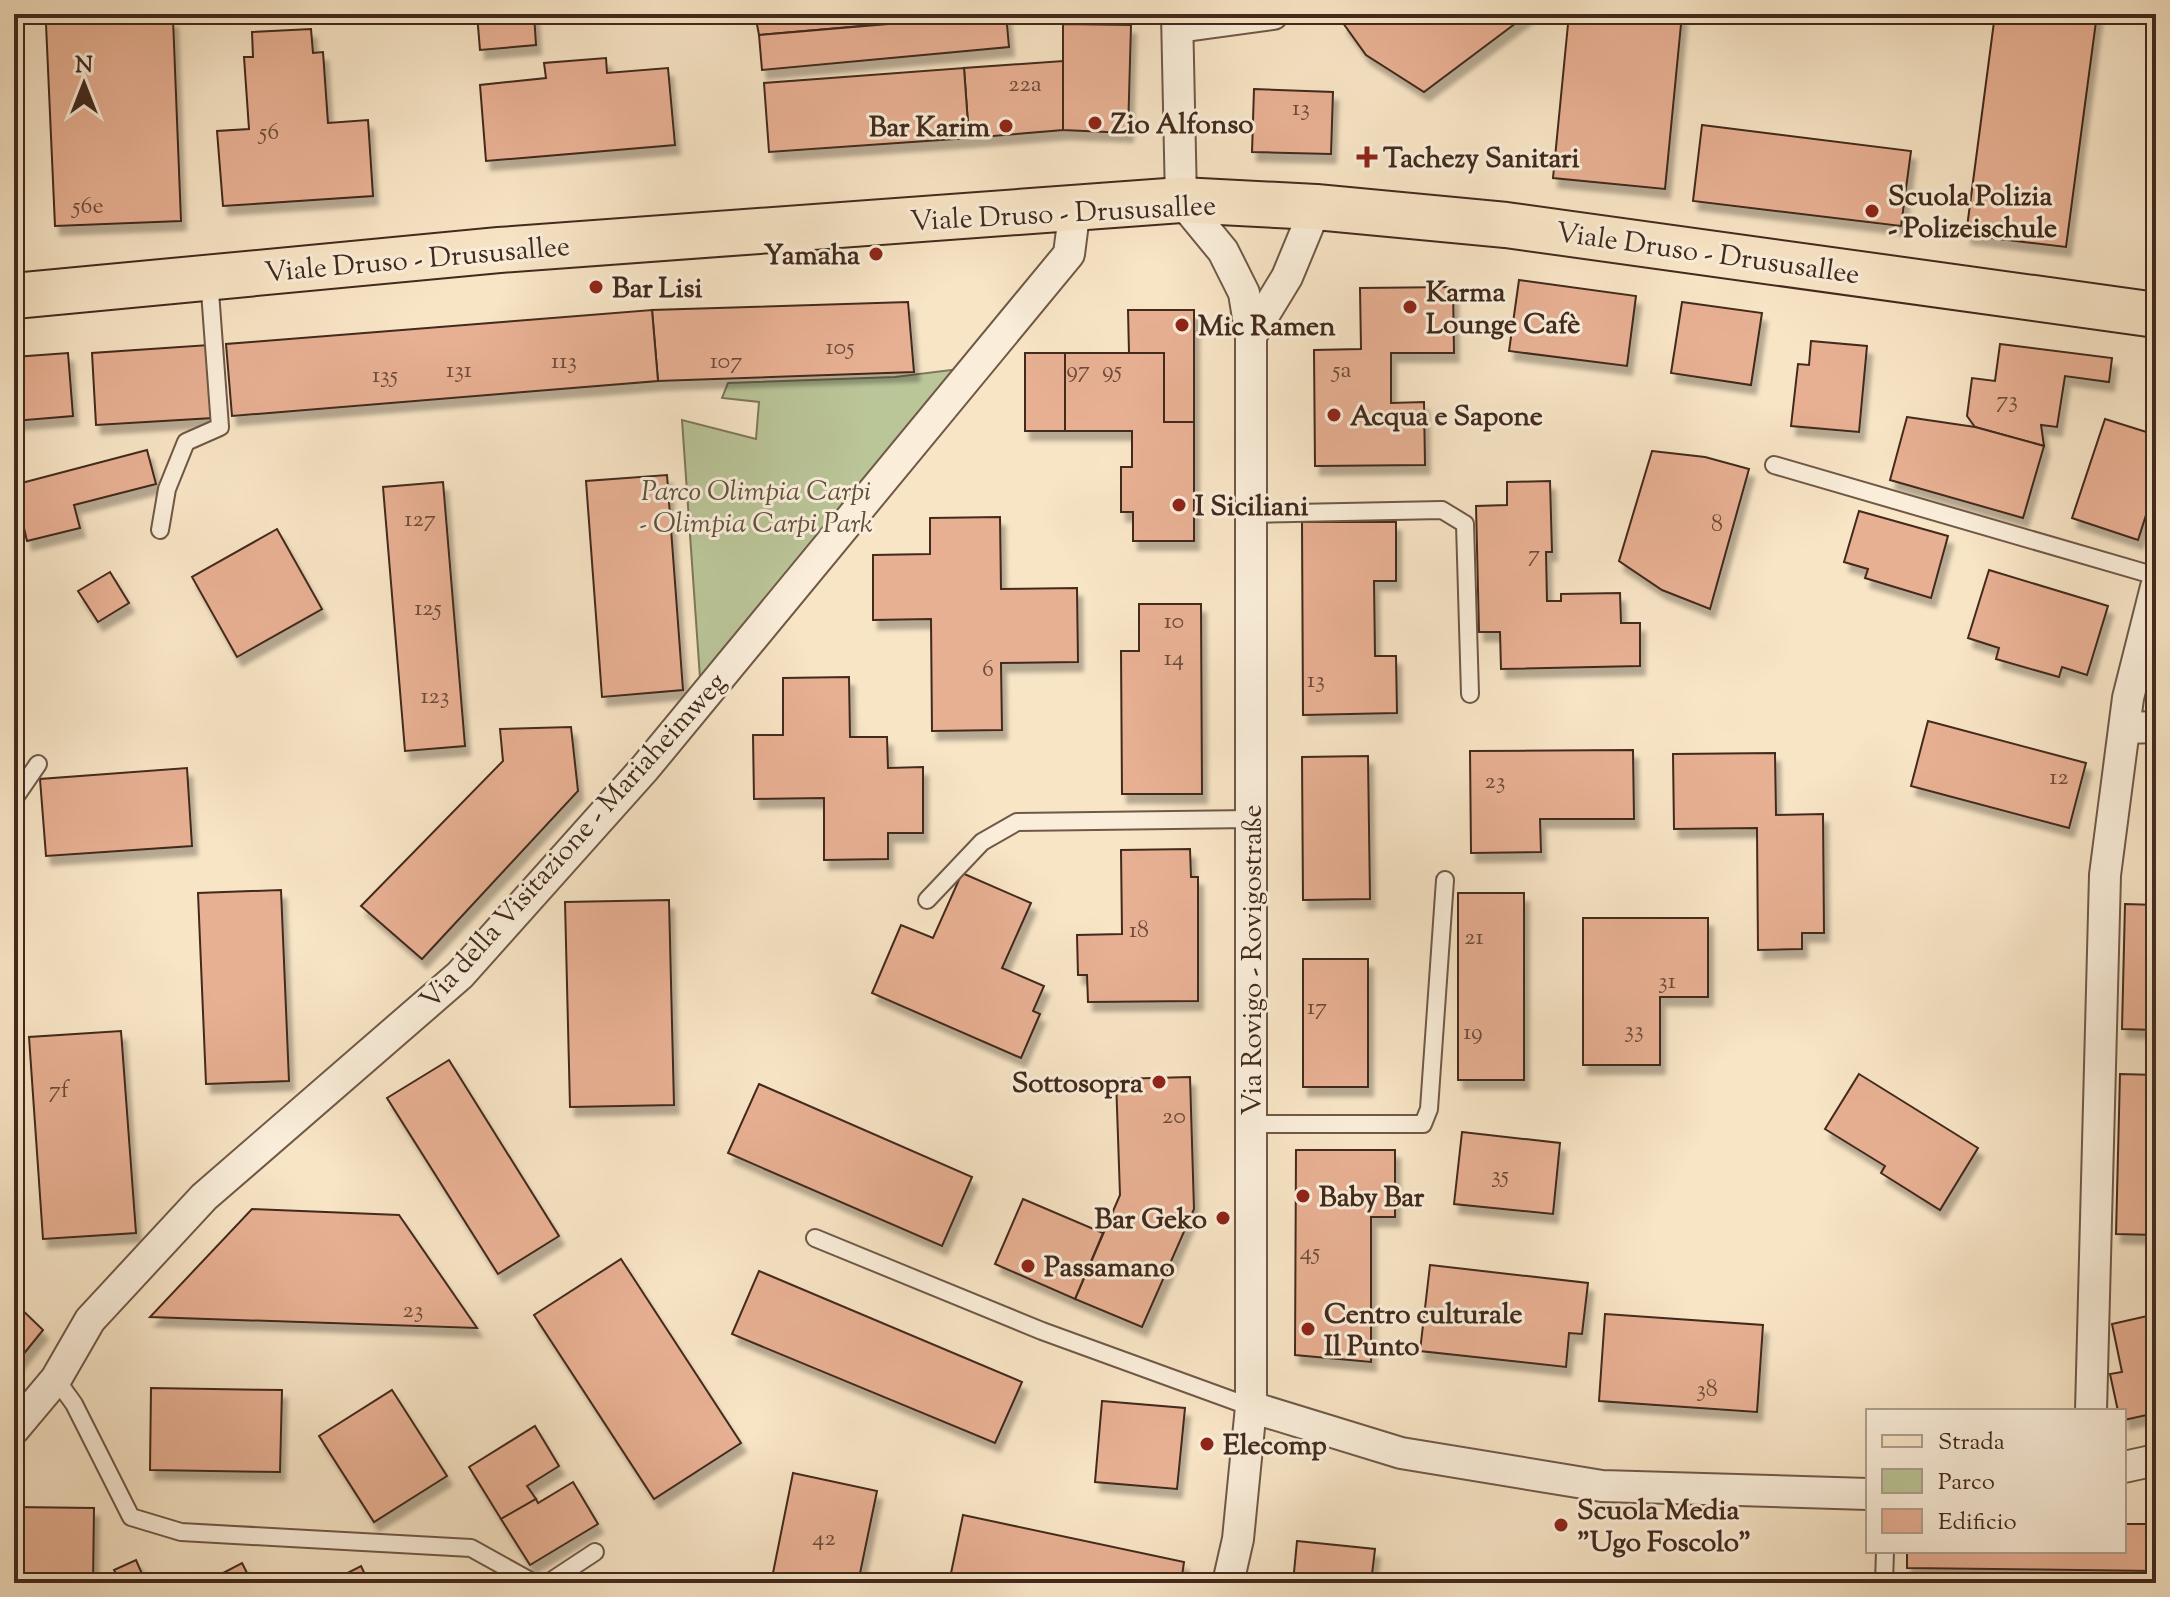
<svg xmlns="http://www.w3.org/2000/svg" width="2170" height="1597" viewBox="0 0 2170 1597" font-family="'Sorts Mill Goudy',serif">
	<defs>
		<filter id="shadow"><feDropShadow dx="5" dy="9" stdDeviation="2" flood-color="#0004"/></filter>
	</defs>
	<rect width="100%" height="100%" fill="#f8e5c6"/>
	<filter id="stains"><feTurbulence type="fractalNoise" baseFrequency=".0025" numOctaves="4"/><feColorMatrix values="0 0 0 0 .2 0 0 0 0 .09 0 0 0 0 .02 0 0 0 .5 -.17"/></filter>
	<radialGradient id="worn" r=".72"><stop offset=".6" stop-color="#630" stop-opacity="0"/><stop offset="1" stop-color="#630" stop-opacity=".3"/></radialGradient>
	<polygon fill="#bac598" stroke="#7e775a" stroke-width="2" points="959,369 700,678 682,420 756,439 759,402 722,398 728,383 895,377"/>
	<g fill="#e8b093" stroke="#42291d" stroke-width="2" filter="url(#shadow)">
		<polygon points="477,14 534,14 536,45 480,50"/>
		<polygon points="755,14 883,14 884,24 759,35"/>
		<polygon points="883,14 989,14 884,24"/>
		<polygon points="1006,14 1009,47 762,70 759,35"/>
		<polygon points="1356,14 1528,14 1424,92 1366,55 1343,23"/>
		<polygon points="1569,14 1682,14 1665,189 1553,178"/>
		<polygon points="1995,14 2097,14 2066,247 1966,235"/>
		<polygon points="173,19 181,221 55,226 46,24"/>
		<polygon points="1063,24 1131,25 1128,133 1063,130"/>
		<polygon points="311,29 313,53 323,52 328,123 368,120 373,196 223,206 217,131 249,129 244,57 253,57 252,32"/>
		<polygon points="2156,54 2156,122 2147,121"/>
		<polygon points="606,58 607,73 668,68 675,145 486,161 480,85 546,78 544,63"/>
		<polygon points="1063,61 1063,130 969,138 964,68"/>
		<polygon points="964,68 969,138 769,152 764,83"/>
		<polygon points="1254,89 1333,92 1331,154 1252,152"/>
		<polygon points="1702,125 1911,151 1901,226 1693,201"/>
		<polygon points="2156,153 2156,219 2147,218"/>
		<polygon points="1519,280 1636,296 1627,366 1509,351"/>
		<polygon points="1453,287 1454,353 1391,353 1391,403 1424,402 1425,465 1315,466 1314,350 1361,349 1360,288"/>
		<polygon points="908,302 914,372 658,381 652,310"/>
		<polygon points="1682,302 1762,313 1751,385 1671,373"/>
		<polygon points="652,310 658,381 232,416 226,344"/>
		<polygon points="1128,310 1194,310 1194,422 1164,422 1164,353 1129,353"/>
		<polygon points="1811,341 1867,346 1859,432 1791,426 1798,364 1809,365"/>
		<polygon points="2000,344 2112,358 2109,382 2065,376 2057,427 2041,425 2044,446 1975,427 1967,416 1972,378 1995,381"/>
		<polygon points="209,345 213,418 96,425 92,353"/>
		<polygon points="68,353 73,416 14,421 14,357"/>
		<rect x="1025" y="353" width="40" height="78"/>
		<polygon points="1065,353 1164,353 1164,422 1194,422 1194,541 1133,541 1133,512 1121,512 1121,467 1132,467 1132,431 1065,431"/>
		<polygon points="1907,417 1975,427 2044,446 2023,518 1890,480"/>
		<polygon points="2105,419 2156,435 2156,484 2138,540 2072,518"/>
		<polygon points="147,450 156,484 74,505 80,528 27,541 14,485"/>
		<polygon points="1652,451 1705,457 1749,469 1710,609 1662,590 1619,561"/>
		<polygon points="667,475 683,690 602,697 586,481"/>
		<polygon points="1550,481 1552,552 1546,552 1547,601 1561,601 1561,594 1620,593 1621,623 1640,623 1640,666 1501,669 1500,632 1479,632 1476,506 1507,505 1507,482"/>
		<polygon points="443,482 465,746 405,751 383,487"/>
		<polygon points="1859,511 1948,536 1931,598 1865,578 1868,569 1844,562"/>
		<polygon points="1000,517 1001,589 1077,588 1078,662 1001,663 1002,730 932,731 931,619 873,620 873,555 930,554 930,518"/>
		<polygon points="1302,522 1396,522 1396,581 1374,581 1375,656 1396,656 1397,713 1303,715"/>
		<polygon points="277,529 322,609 237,657 192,577"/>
		<polygon points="1989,570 2108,606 2087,675 2062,667 2059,677 1996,659 1999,648 1968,638"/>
		<polygon points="110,572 129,603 98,622 78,591"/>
		<polygon points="1139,604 1201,604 1202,794 1122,794 1121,651 1139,651"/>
		<polygon points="849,677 850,737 887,737 888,768 923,767 923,833 888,833 888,859 824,860 824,798 754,799 753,735 783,735 783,678"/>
		<polygon points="1928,721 2086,763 2069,828 1911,786"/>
		<polygon points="571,727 578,791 422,959 361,906 503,761 500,729"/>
		<polygon points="2156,746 2156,787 2151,787 2150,747"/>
		<polygon points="1633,750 1634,819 1540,819 1541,852 1471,853 1470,751"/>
		<polygon points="1775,753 1776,815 1823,814 1824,933 1802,933 1802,949 1758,950 1757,828 1674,829 1673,754"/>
		<polygon points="1368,756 1370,899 1303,900 1302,757"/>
		<polygon points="187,768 192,846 46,856 40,779"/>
		<polygon points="1190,849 1191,877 1198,877 1198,1001 1088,1002 1087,975 1078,975 1077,935 1122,934 1121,850"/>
		<polygon points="962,873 1031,903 1002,968 1044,986 1033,1011 1040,1014 1021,1058 872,993 901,925 933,938"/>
		<polygon points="281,890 289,1081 206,1084 198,893"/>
		<rect x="1458" y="893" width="66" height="187"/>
		<polygon points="669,900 674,1105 570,1107 565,902"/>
		<polygon points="2125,904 2156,905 2156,1030 2122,1029"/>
		<polygon points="1583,918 1708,918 1708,997 1660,997 1660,1065 1583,1065"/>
		<rect x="1303" y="959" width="65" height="128"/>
		<polygon points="121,1031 136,1233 43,1239 29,1037"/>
		<polygon points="449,1060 559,1236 498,1274 387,1098"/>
		<polygon points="1859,1074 1978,1148 1940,1210 1881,1173 1885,1166 1825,1129"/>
		<polygon points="2120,1074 2156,1075 2156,1235 2116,1234"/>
		<polygon points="1190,1077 1194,1209 1142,1327 1075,1299 1120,1195 1116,1079"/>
		<polygon points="759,1084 972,1177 942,1246 728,1153"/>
		<polygon points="1462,1132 1560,1143 1553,1214 1454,1204"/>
		<polygon points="1296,1150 1395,1150 1395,1217 1371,1217 1371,1362 1295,1355"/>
		<polygon points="1023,1199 1103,1233 1075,1299 995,1264"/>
		<polygon points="252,1209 399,1215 477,1328 150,1317"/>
		<polygon points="621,1259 741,1443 654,1499 534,1315"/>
		<polygon points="1430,1265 1588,1283 1582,1334 1569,1333 1566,1367 1420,1351"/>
		<polygon points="759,1271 1022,1382 995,1443 732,1334"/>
		<polygon points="14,1302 43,1330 14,1366"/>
		<polygon points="1605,1314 1763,1325 1757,1412 1599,1401"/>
		<polygon points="2156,1314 2156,1413 2124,1420 2124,1411 2118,1411 2110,1374 2122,1372 2112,1324"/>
		<polygon points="151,1388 282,1390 280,1472 150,1470"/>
		<polygon points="392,1390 447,1476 374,1522 319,1436"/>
		<polygon points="1102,1401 1185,1408 1177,1489 1095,1482"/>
		<polygon points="535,1426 559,1466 527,1486 536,1499 501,1519 469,1467"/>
		<polygon points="793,1473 877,1491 858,1583 771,1583"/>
		<polygon points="573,1482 598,1524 530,1565 501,1519 536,1499 538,1503"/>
		<polygon points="14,1507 94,1508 93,1583 14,1583"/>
		<polygon points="963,1515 1184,1562 1181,1583 949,1583"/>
		<polygon points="2124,1524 2156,1524 2156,1571 1907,1568 1907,1551 2124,1551"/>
		<polygon points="1297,1541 1375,1549 1371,1583 1293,1583"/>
		<polygon points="136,1560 146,1583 121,1583 114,1570"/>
		<polygon points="242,1563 252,1583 204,1583"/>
		<polygon points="361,1566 369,1583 328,1583"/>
		<polygon points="1646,1575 1721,1583 1645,1583"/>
	</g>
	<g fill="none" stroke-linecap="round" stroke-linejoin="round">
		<g stroke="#705847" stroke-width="20">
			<g id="service">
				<polyline points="1774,465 2156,576"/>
				<polyline points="1251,514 1442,510 1465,524 1470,694"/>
				<polyline points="160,530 167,489 186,442 220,427 209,278"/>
				<polyline points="14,799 38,764"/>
				<polyline points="927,900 982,842 1017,822 1251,819"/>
				<polyline points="1251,1124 1423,1124 1429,1109 1445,880"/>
				<polyline points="815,1238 1042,1331 1251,1407"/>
				<polyline points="56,1379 74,1404 131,1517 181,1532 471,1548 534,1583"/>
				<polyline points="548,1583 595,1552"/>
				<polyline points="1884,1583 1885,1551"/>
			</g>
		</g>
		<g stroke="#705847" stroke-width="34">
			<g id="minor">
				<polyline points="1177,14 1181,200 1223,251 1244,293 1251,336"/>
				<polyline points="1178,27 1273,14"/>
				<polyline points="2125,728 2156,727"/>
				<polyline points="1251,1407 1401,1453 1602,1486 1868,1494"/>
				<polyline points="2091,1411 2105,875 2128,698 2156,587"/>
				<polyline points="14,1429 56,1379 90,1320 204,1197 460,975 645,768 1069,254 1075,207"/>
				<polyline points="2124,1467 2156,1460"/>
				<polyline points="1228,1583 1238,1539 1251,1407 1251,336 1287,277 1316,207"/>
			</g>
		</g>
		<g stroke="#42291d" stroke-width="48">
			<polyline id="primary" points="14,296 499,250 1181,200 1316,207 1506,225 2156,315"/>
		</g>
		<use href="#service" stroke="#faeeda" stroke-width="16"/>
		<use href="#minor" stroke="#faeeda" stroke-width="30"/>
		<use href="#primary" stroke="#f8e5c6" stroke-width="44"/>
	</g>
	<g fill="#8f2418" stroke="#faeeda" stroke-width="3">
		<circle cx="1095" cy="123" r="8"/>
		<circle cx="1006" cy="126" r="8"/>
		<path d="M1363 145h8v8h8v8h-8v8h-8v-8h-8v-8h8z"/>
		<circle cx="1872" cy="211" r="8"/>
		<circle cx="876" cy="254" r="8"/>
		<circle cx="596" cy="287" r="8"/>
		<circle cx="1410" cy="307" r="8"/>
		<circle cx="1182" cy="325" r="8"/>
		<circle cx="1334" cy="415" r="8"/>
		<circle cx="1179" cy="505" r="8"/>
		<circle cx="1159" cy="1082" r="8"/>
		<circle cx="1303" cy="1196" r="8"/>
		<circle cx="1223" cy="1218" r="8"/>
		<circle cx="1028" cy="1266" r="8"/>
		<circle cx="1308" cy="1329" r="8"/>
		<circle cx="1207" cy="1444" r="8"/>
		<circle cx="1561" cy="1525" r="8"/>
	</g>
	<g text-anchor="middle" stroke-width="6" stroke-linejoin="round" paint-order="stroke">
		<g font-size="24" fill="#6c4b3a">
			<text x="1025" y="91">22a</text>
			<text x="1301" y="115">13</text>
			<text x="269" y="139">56</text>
			<text x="88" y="213">56e</text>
			<text x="840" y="354">105</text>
			<text x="564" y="368">113</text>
			<text x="726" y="368">107</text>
			<text x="459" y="377">131</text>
			<text x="1078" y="377">97</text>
			<text x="1112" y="377">95</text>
			<text x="1342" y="377">5a</text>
			<text x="385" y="382">135</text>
			<text x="2007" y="407">73</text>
			<text x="420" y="526">127</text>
			<text x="1717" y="531">8</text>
			<text x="1534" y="561">7</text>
			<text x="428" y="615">125</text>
			<text x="1174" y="628">10</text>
			<text x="1174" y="665">14</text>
			<text x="988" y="676">6</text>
			<text x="1316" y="687">13</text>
			<text x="435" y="703">123</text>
			<text x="2059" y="784">12</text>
			<text x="1495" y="788">23</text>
			<text x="1139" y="937">18</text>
			<text x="1474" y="944">21</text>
			<text x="1667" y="988">31</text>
			<text x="1317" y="1014">17</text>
			<text x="1634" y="1037">33</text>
			<text x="1473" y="1039">19</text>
			<text x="59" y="1097">7f</text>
			<text x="1174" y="1123">20</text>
			<text x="1500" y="1182">35</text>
			<text x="1310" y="1259">45</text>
			<text x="413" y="1317">23</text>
			<text x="1707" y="1396">38</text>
			<text x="824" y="1545">42</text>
		</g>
		<g font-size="28" font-weight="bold" fill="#42291d" stroke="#faeeda" text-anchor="start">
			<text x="1111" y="133">Zio Alfonso</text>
			<text x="990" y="136" text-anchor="end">Bar Karim</text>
			<text x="1383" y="167">Tachezy Sanitari</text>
			<text x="1888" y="205">Scuola Polizia<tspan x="1888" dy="32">- Polizeischule</tspan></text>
			<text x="860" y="264" text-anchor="end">Yamaha</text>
			<text x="612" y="297">Bar Lisi</text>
			<text x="1426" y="301">Karma<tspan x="1426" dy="32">Lounge Cafè</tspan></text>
			<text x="1198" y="335">Mic Ramen</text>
			<text x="1350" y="425">Acqua e Sapone</text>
			<text x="1195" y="515">I Siciliani</text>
			<text x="1143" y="1092" text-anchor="end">Sottosopra</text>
			<text x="1319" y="1206">Baby Bar</text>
			<text x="1207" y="1228" text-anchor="end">Bar Geko</text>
			<text x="1044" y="1276">Passamano</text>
			<text x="1324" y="1323">Centro culturale<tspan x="1324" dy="32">Il Punto</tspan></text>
			<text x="1223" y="1454">Elecomp</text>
			<text x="1577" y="1519">Scuola Media<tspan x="1577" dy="32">"Ugo Foscolo"</tspan></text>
		</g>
		<g font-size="28" fill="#42291d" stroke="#faeeda">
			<text transform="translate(1063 212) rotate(-3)" y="10">Viale Druso - Drususallee</text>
			<text transform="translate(1708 252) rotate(8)" y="10">Viale Druso - Drususallee</text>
			<text transform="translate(417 258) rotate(-5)" y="10">Viale Druso - Drususallee</text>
			<text transform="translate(572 840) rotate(-48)" y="10">Via della Visitazione - Mariaheimweg</text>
			<text transform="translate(1251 960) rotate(-90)" y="10">Via Rovigo - Rovigostraße</text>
		</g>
		<g font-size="28" font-style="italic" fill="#60503c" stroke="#faeeda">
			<text x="756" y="500">Parco Olimpia Carpi<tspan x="756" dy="32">- Olimpia Carpi Park</tspan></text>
		</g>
	</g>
	<rect width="2170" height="1597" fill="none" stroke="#f8e5c6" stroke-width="48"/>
	<rect x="16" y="16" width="2138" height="1565" fill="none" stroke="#42291d" stroke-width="4"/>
	<rect x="24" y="24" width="2122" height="1549" fill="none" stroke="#42291d" stroke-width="2"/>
	<rect x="1866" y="1409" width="260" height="144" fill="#faeeda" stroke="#b09f8e" stroke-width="2"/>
	<rect x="1882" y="1435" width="40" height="12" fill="#f8e5c6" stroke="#b09f8e" stroke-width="2"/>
	<text x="1938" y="1449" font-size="24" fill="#42291d">Strada</text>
	<rect x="1882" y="1469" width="40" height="24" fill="#bac598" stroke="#b09f8e" stroke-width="2"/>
	<text x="1938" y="1489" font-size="24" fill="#42291d">Parco</text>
	<rect x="1882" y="1509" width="40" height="24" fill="#e8b093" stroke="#b09f8e" stroke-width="2"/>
	<text x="1938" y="1529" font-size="24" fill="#42291d">Edificio</text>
	<g transform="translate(84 84)" stroke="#faeeda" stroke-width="6" paint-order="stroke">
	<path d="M0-6L14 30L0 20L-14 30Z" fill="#42291d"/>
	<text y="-12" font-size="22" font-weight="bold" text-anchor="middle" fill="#42291d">N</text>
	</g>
	<rect width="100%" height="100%" filter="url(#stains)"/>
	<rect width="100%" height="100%" fill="url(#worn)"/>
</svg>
